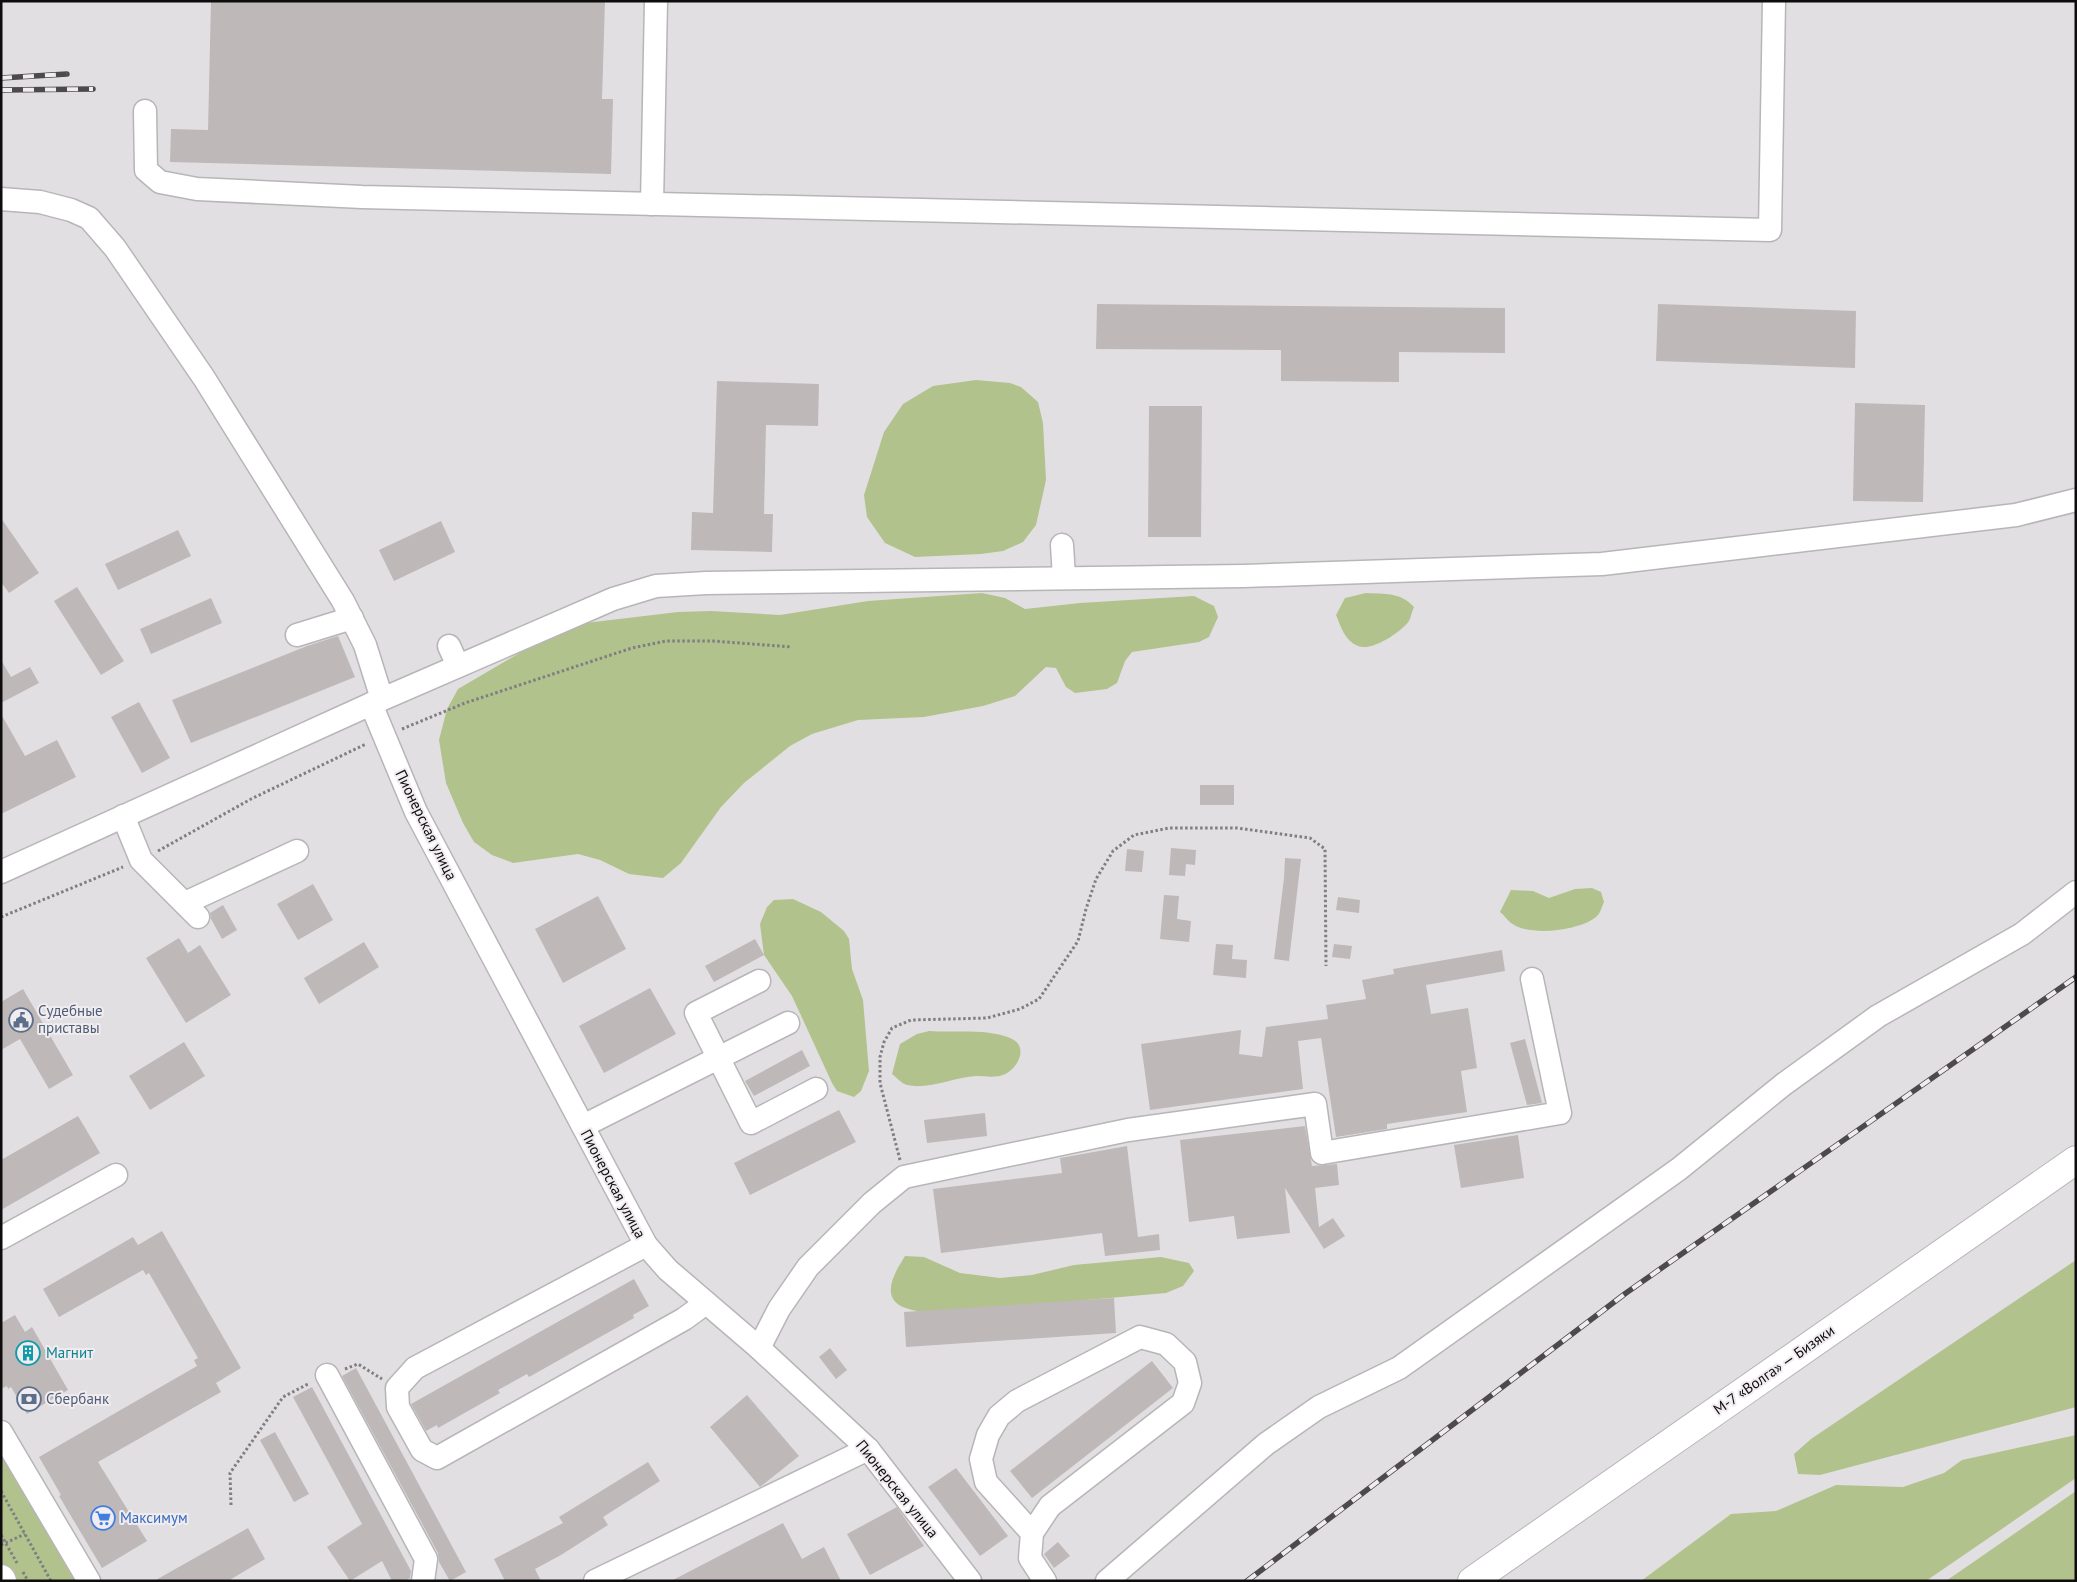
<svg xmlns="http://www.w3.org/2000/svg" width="2077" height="1582" viewBox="0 0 2077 1582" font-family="'PT Sans',sans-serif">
	<rect width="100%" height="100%" fill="#e2dfe3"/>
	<g fill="#b1c28d">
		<polygon points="976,380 1010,383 1021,387 1038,402 1043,423 1046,480 1036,525 1023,542 1003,551 981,554 915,557 885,543 867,517 864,495 884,432 903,404 933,386"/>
		<polygon points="982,593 1005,598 1025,609 1080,603 1194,596 1214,606 1218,617 1209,637 1199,642 1132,652 1125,661 1117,683 1107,689 1075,693 1066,687 1056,668 1046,667 1015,696 983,706 924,717 858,720 812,734 790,746 744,783 721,807 681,863 663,878 629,874 600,860 578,854 513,863 492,855 474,842 463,823 446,783 439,740 447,709 458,689 547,637 577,624 678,612 711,611 780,615 868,601"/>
		<path d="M1366,593C1384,594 1401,592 1414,607C1412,611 1411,617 1409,621C1401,632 1372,652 1358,646C1345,641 1341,627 1336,615L1345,598Z"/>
		<path d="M1592,888L1601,892L1604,902C1602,906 1601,912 1597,916C1581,931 1529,937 1511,923C1507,920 1504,915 1500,912L1511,890L1533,891L1549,898L1575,889Z"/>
		<polygon points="793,899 821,912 844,931 849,939 852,969 863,1000 869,1071 861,1091 854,1097 837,1091 832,1083 792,996 764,955 760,924 767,907 774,900"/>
		<path d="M929,1031C955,1033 985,1028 1010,1038C1030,1046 1018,1069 1003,1075C996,1078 984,1076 976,1076C955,1077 928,1090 907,1085C902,1084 896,1077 892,1074L900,1044L917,1034Z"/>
		<path d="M905,1256L924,1257L960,1273L1000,1278L1032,1275L1074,1265L1161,1257L1189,1263L1194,1271L1183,1286L1166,1293L929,1314C920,1311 907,1310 899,1305C881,1293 897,1269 905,1256Z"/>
		<polygon points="2076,1260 2076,1407 1820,1475 1798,1474 1794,1454 1811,1439"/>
		<polygon points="2076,1435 2076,1478 1926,1581 1641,1581 1731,1514 1776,1511 1836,1485 1903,1487 1944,1473 1962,1460"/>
		<polygon points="1,1443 84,1581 10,1581 1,1565"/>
		<polygon points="2076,1491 2076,1581 1946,1581"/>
	</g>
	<g fill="#beb8b8">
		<polygon points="211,1 605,1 602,99 613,99 611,174 170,162 171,129 208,130"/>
		<polygon points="1097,304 1505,308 1505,353 1399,352 1399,382 1281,381 1281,350 1096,349"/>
		<polygon points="1658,304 1856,311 1855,368 1656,361"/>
		<polygon points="717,381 819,384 818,426 766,425 764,514 773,514 772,552 691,550 692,512 713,513"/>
		<polygon points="1855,403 1925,405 1923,502 1853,501"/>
		<polygon points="1149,406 1202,406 1201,537 1148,537"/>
		<polygon points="1,518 39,573 9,593 1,582"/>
		<polygon points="441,521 455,552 394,581 379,550"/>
		<polygon points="178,530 191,556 118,590 105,564"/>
		<polygon points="77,587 124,661 101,675 54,601"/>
		<polygon points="211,598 222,623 151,654 140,629"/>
		<polygon points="338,636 355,677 191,743 172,700 307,646"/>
		<polygon points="1,660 11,677 30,667 39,683 1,703"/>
		<polygon points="139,702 170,758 142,773 111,717"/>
		<polygon points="1,714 25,756 57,740 76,777 1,814"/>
		<rect x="1200" y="785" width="34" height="20"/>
		<polygon points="1171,848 1196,850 1195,865 1186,864 1185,876 1169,875"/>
		<polygon points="1127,849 1144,851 1142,872 1125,871"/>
		<polygon points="1285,858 1301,859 1289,961 1274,959 1284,878"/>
		<polygon points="313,884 333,920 298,940 277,904"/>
		<polygon points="1164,895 1179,896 1177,919 1191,921 1189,942 1160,939"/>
		<polygon points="598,896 626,949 563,983 535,929"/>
		<polygon points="1338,897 1360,900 1359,913 1336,910"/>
		<polygon points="223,905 237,930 222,939 211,919 210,913"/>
		<polygon points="179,938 188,953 200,945 231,995 186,1023 146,958"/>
		<polygon points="755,939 764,955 714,982 705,966"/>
		<polygon points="364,942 379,967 319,1004 304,978"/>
		<polygon points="1216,944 1233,945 1232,959 1247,960 1246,978 1213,975"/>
		<polygon points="1334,944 1352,946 1350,959 1332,957"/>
		<polygon points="1502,950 1505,971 1426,985 1431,1014 1468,1008 1477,1068 1461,1071 1467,1112 1387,1124 1387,1129 1336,1137 1321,1038 1298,1041 1303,1089 1150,1110 1141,1044 1241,1030 1239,1054 1262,1057 1266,1027 1328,1019 1326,1005 1366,999 1362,980 1394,974 1393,969"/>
		<polygon points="650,988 676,1034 604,1073 579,1026"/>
		<polygon points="23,989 73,1075 49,1089 20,1039 1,1050 1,1002"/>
		<polygon points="1525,1039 1542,1103 1527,1105 1510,1043"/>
		<polygon points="184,1042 205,1076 150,1110 129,1076"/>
		<polygon points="802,1050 810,1066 754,1096 745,1081"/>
		<polygon points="839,1110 856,1142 750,1195 734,1163"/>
		<polygon points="985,1113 987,1136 927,1143 924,1120"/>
		<polygon points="78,1116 100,1153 1,1210 1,1160"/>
		<polygon points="1305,1126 1312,1166 1337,1164 1339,1185 1315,1188 1319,1227 1333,1218 1345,1236 1324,1249 1285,1188 1290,1233 1237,1239 1234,1216 1189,1222 1180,1140"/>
		<polygon points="1518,1135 1524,1178 1461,1188 1454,1145"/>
		<polygon points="1127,1146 1138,1237 1159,1234 1160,1250 1105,1256 1102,1233 941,1253 933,1189 1062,1173 1060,1158"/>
		<polygon points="162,1231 241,1368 216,1383 221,1392 98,1462 147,1541 102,1568 59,1496 61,1495 39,1457 197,1366 194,1360 198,1358 149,1273 146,1275 143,1270 59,1317 43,1289 133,1237 138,1245"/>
		<polygon points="634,1279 649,1306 633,1315 634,1318 529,1377 527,1374 498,1390 500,1393 438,1428 437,1425 426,1431 411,1404"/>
		<polygon points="1114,1298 1116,1333 906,1347 904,1312"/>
		<polygon points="15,1315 25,1332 32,1327 68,1390 27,1414 11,1387 8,1389 7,1386 1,1389 1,1323"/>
		<polygon points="830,1348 847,1370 836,1379 819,1357"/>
		<polygon points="1152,1361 1173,1388 1032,1498 1010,1471"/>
		<polygon points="356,1368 466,1572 450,1581 439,1562 438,1553 342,1376"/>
		<polygon points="312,1387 411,1571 410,1578 405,1581 392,1581 382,1561 350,1581 327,1547 362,1524 293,1397"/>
		<polygon points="747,1395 799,1456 760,1487 710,1427"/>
		<polygon points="275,1432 309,1494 294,1502 260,1440"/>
		<polygon points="648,1462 660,1481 603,1517 608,1525 561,1555 535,1569 541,1581 505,1581 494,1559 563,1523 559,1517"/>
		<polygon points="956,1468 1008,1536 980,1556 928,1487"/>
		<polygon points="897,1507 924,1546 870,1575 847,1534"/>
		<polygon points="783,1523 802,1559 824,1547 841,1581 671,1581"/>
		<polygon points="248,1528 265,1559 228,1581 154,1581"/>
		<polygon points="1058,1542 1070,1556 1054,1568 1044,1554"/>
	</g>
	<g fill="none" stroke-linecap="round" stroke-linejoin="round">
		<g stroke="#b8b5b8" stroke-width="25">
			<g id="minor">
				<polyline points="145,111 146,170 160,182 197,189 362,197 1770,230 1774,1"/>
				<polyline points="1,199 40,202 71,210 89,218 115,248 204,378 343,601 365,645 382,699"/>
				<polyline points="652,204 656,1"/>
				<polyline points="1062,545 1064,578"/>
				<polyline points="297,635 352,618"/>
				<polyline points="449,646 458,666"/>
				<polyline points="371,704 416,812 646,1245 668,1270 759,1348 868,1449 970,1581"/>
				<polyline points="123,816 141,860 198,917"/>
				<polyline points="1,872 371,704 613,599 656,586 706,583 1244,576 1602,564 2016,515 2076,500"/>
				<polyline points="185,903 297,851"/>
				<polyline points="759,981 696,1013 751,1123 816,1089"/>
				<polyline points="583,1126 788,1023"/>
				<polyline points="1,1238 116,1175"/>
				<polyline points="646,1245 415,1368 397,1388 398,1407 422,1450 437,1458 684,1319 706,1303"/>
				<polyline points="759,1348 779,1309 808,1267 872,1203 904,1177 1128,1130 1315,1104 1322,1153 1560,1113 1532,979"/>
				<polyline points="327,1375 426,1559 423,1581"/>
				<polyline points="1,1432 89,1581"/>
				<polyline points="1032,1533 986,1482 981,1459 988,1435 999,1416 1017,1401 1140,1337 1166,1344 1185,1362 1190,1383 1183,1403 1050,1506 1032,1533 1030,1558 1045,1581"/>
				<polyline points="595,1581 868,1449"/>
				<polyline points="1107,1581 1266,1444 1319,1407 1399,1368 1679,1169 1784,1084 1878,1016 2022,934 2076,892"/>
			</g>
		</g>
		<g stroke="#b8b5b8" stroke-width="30">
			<g id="major">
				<polyline points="1,1579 2,1581"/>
				<polyline points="1472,1581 2076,1160"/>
			</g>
		</g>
		<g stroke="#807e81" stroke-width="3" stroke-dasharray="2.5 2.5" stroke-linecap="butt">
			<polyline points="402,729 465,703 632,648 666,641 713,641 792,647"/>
			<polyline points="158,851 251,799 366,744"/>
			<polyline points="1,917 123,867"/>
			<polyline points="900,1160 880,1083 880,1057 884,1042 892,1028 911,1020 987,1018 1020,1009 1039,999 1078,941 1086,909 1096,879 1113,851 1134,835 1169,828 1237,828 1310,838 1325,849 1326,966"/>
			<polyline points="345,1369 358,1364 382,1379"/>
			<polyline points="1,1491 51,1581"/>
			<polyline points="231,1505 230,1473 283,1397 310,1383"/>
			<polyline points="1,1535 17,1563"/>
			<polyline points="1,1545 25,1534"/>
			<polyline points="23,1572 28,1581"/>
		</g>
		<use href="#minor" stroke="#fff" stroke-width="22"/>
		<use href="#major" stroke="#fff" stroke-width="28"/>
		<g stroke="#4c4a4c" stroke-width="5.5">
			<g id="rail">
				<polyline points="1,78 67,74"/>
				<polyline points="1,90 93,89"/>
				<polyline points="1247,1581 1626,1293 2076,977"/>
			</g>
		</g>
		<use href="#rail" stroke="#f0ecf0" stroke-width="4" stroke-dasharray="11" stroke-linecap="butt"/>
	</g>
	<defs>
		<g id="civic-ring" transform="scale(1.25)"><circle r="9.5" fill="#f0ecf0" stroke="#5c6f8a" stroke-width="1.5"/><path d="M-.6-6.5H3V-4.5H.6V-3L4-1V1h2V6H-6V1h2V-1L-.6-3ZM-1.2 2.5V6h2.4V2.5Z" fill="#5c6f8a"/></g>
		<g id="building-ring" transform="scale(1.25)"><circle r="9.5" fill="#f0ecf0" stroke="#0f9aa8" stroke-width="1.5"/><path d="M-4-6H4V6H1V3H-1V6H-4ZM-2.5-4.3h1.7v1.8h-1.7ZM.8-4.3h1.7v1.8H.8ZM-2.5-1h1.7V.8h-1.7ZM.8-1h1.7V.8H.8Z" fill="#0f9aa8"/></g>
		<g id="bank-ring" transform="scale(1.25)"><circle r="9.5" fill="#f0ecf0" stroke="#5c6f8a" stroke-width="1.5"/><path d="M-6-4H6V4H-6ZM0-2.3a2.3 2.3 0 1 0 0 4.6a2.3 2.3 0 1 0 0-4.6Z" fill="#5c6f8a"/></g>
		<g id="supermarket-ring" transform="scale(1.25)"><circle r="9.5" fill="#f0ecf0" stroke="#3f7fe0" stroke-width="1.5"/><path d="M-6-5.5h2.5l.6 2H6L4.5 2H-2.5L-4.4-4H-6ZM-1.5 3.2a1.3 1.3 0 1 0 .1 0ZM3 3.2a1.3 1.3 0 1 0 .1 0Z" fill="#3f7fe0"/></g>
	</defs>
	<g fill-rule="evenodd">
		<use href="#civic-ring" x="21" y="1020"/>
		<use href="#building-ring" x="28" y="1353"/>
		<use href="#bank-ring" x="29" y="1399"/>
		<use href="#supermarket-ring" x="103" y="1518"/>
	</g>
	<g text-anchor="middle" stroke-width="4" stroke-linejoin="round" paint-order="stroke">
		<g font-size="15" fill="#0e0d0e" stroke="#f0ecf0">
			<text transform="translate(426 825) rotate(64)" y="5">Пионерская улица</text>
			<text transform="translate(613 1184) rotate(62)" y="5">Пионерская улица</text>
			<text transform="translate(1774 1370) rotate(-35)" y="5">М-7 «Волга» — Бизяки</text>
			<text transform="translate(897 1489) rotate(51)" y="5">Пионерская улица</text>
		</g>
		<g font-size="15" fill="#4e5e75" stroke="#f0ecf0" text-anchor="start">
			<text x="38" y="1016">Судебные<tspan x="38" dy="17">приставы</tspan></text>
			<text x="46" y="1404">Сбербанк</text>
		</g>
		<g font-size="15" fill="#0d838f" stroke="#f0ecf0" text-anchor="start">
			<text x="46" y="1358">Магнит</text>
		</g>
		<g font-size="15" fill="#366cbe" stroke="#f0ecf0" text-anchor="start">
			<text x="120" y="1523">Максимум</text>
		</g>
	</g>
	<rect width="2077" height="1582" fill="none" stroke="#0e0d0e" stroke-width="5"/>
</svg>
